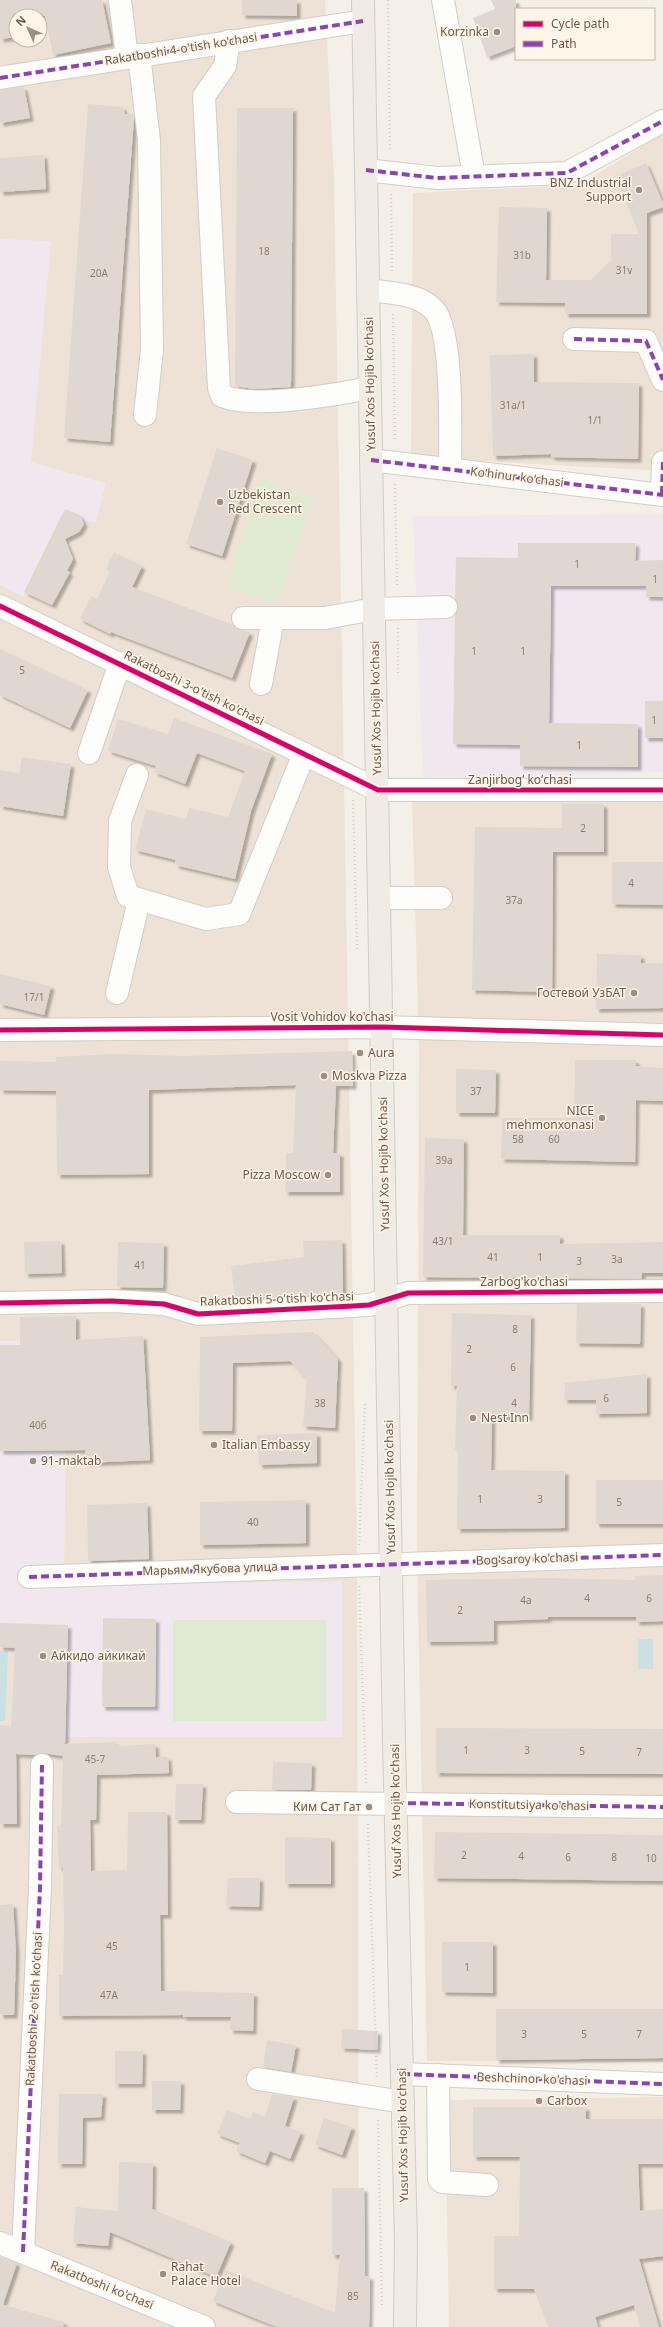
<svg xmlns="http://www.w3.org/2000/svg" width="663" height="2327" viewBox="0 0 663 2327" font-family="'Noto Sans',sans-serif">
	<defs>
		<filter id="shadow"><feDropShadow dx="3.5" dy="3.5" stdDeviation="1" flood-color="#0004"/></filter>
	</defs>
	<rect width="100%" height="100%" fill="#f4f0e7"/>
	<g fill="#ede2d5" fill-rule="evenodd">
		<path d="M0,0H325L334,180L357,1564L359,2327H0ZM16,16H40V40H16Z"/>
		<polygon points="663,134 663,471 411,457 413,193 578,185"/>
		<polygon points="412,797 663,799 663,2062 427,2061 417,1551 419,1047"/>
		<polygon points="663,2097 663,2327 449,2327 445,2100"/>
	</g>
	<g fill="#f0e7ef">
		<polygon points="0,239 51,241 31,462 106,483 96,523 61,516 23,597 0,585"/>
		<polygon points="663,514 663,772 423,779 413,516"/>
		<polygon points="67,1339 64,1585 342,1581 342,1737 65,1737 68,1625 0,1623 0,1341"/>
	</g>
	<g fill="#e0ead3">
		<polygon points="261,478 314,497 278,604 226,588"/>
		<rect x="173" y="1620" width="153" height="101"/>
	</g>
	<g fill="#cbe0e2">
		<rect x="638" y="1639" width="15" height="30"/>
		<polygon points="0,1651 8,1651 5,1721 0,1721"/>
	</g>
	<g fill="#e0d8d0" filter="url(#shadow)">
		<polygon points="0,0 102,0 111,43 53,55 45,16 16,16 16,37 0,39"/>
		<polygon points="242,0 297,0 297,16 242,15"/>
		<polygon points="491,0 516,0 516,46 487,57 473,18 495,9"/>
		<polygon points="24,87 30,118 0,123 0,90"/>
		<polygon points="88,104 123,107 125,114 133,114 134,118 110,442 64,438"/>
		<polygon points="237,108 293,108 291,387 254,389 235,386"/>
		<polygon points="44,155 46,189 0,192 0,158"/>
		<polygon points="646,163 663,203 663,207 647,213 647,314 565,314 565,303 496,302 499,207 547,208 546,280 591,280 611,260 611,234 639,234 616,176"/>
		<polygon points="534,354 534,382 639,383 638,459 551,457 551,454 493,456 490,355"/>
		<polygon points="217,448 253,460 222,556 186,544"/>
		<polygon points="65,509 80,515 84,524 79,532 65,539 73,559 67,571 70,572 52,605 24,592"/>
		<polygon points="518,543 636,543 635,561 663,560 663,597 646,597 646,586 551,586 549,723 638,724 638,767 520,766 520,745 453,744 455,615 458,607 455,599 456,557 518,558"/>
		<polygon points="114,552 142,566 132,587 233,625 237,629 250,632 232,678 111,632 110,634 80,619 91,596 97,599 110,571 106,569"/>
		<polygon points="0,649 88,690 70,728 0,695"/>
		<rect x="645" y="701" width="18" height="37"/>
		<polygon points="174,718 272,754 251,811 235,879 175,865 176,860 135,850 146,809 186,819 189,808 228,817 245,771 197,753 185,784 154,772 156,766 108,751 118,719 168,734"/>
		<polygon points="22,757 71,764 63,816 0,806 0,770 19,773"/>
		<polygon points="562,804 604,804 604,852 553,852 552,992 472,990 475,827 562,828"/>
		<polygon points="612,862 663,862 663,905 612,904"/>
		<polygon points="597,954 641,955 641,963 663,963 663,1008 596,1009"/>
		<polygon points="0,974 51,986 44,1015 0,1004"/>
		<polygon points="352,1051 353,1086 336,1086 333,1153 340,1153 340,1192 285,1192 286,1153 293,1153 296,1085 149,1090 149,1174 57,1175 56,1091 0,1090 0,1061 56,1062 56,1057 112,1054 186,1056"/>
		<polygon points="575,1060 636,1060 636,1066 663,1068 663,1101 636,1100 635,1162 501,1159 502,1118 574,1118"/>
		<polygon points="456,1069 496,1070 495,1113 456,1113"/>
		<polygon points="425,1138 464,1139 463,1235 560,1235 560,1244 663,1242 663,1273 642,1273 641,1279 423,1277"/>
		<polygon points="342,1240 343,1294 235,1300 231,1266 304,1257 303,1241"/>
		<polygon points="61,1241 62,1273 25,1274 24,1242"/>
		<polygon points="118,1242 164,1243 163,1288 117,1287"/>
		<polygon points="577,1304 641,1304 640,1344 576,1343"/>
		<polygon points="452,1313 531,1315 529,1417 492,1417 491,1470 565,1471 565,1528 457,1529 458,1450 455,1450 457,1386 451,1386"/>
		<polygon points="76,1316 76,1340 143,1336 150,1460 85,1463 85,1450 0,1451 0,1345 20,1345 20,1317"/>
		<polygon points="313,1332 338,1359 335,1428 303,1426 307,1379 290,1361 233,1363 232,1431 199,1431 200,1337"/>
		<polygon points="647,1374 647,1413 596,1414 596,1400 564,1400 565,1383"/>
		<polygon points="317,1433 317,1463 259,1465 257,1435"/>
		<rect x="596" y="1480" width="67" height="44"/>
		<polygon points="306,1500 306,1543 200,1545 200,1502"/>
		<polygon points="147,1503 149,1559 88,1561 87,1505"/>
		<polygon points="663,1575 663,1621 636,1622 636,1617 548,1617 548,1619 494,1621 494,1641 427,1642 426,1580 547,1578 635,1580 635,1576"/>
		<polygon points="103,1618 156,1619 155,1707 102,1707"/>
		<polygon points="0,1623 68,1625 65,1744 116,1742 116,1746 155,1744 156,1757 168,1757 169,1773 97,1775 96,1820 90,1820 91,1871 127,1870 128,1812 167,1812 168,1915 160,1915 161,1991 254,1993 253,2031 230,2030 231,2017 183,2017 183,2015 59,2016 59,1975 63,1975 64,1926 63,1868 59,1868 57,1826 61,1826 63,1756 43,1753 35,1755 16,1754 17,1824 0,1824 0,1725 11,1726 15,1648 0,1647"/>
		<polygon points="436,1728 663,1729 663,1774 436,1773"/>
		<polygon points="273,1762 312,1763 311,1790 272,1790"/>
		<polygon points="176,1784 203,1784 201,1820 175,1820"/>
		<polygon points="435,1832 663,1835 663,1881 434,1878"/>
		<polygon points="285,1837 331,1838 331,1884 285,1884"/>
		<polygon points="228,1878 260,1878 259,1907 226,1906"/>
		<polygon points="13,1904 16,1952 14,2015 0,2015 0,1905"/>
		<polygon points="442,1942 493,1942 493,1993 442,1992"/>
		<polygon points="496,2009 663,2009 663,2058 496,2060"/>
		<polygon points="342,2029 378,2031 377,2050 341,2048"/>
		<polygon points="267,2040 296,2045 291,2072 263,2067"/>
		<polygon points="115,2051 143,2051 142,2084 115,2084"/>
		<polygon points="152,2081 181,2081 180,2110 152,2110"/>
		<polygon points="59,2094 103,2094 101,2117 83,2118 82,2164 58,2164"/>
		<polygon points="272,2094 294,2097 285,2126 301,2132 290,2159 270,2151 265,2163 236,2151 240,2143 217,2134 227,2110 250,2119 253,2112 265,2117"/>
		<polygon points="473,2107 586,2107 586,2119 663,2119 663,2164 638,2164 640,2211 663,2209 663,2256 639,2259 659,2327 640,2327 634,2305 595,2317 598,2327 548,2327 534,2289 494,2289 494,2236 519,2236 520,2157 473,2157"/>
		<polygon points="324,2118 352,2127 342,2155 315,2145"/>
		<polygon points="119,2162 153,2163 152,2209 231,2242 216,2277 110,2232 108,2246 73,2243 76,2207 118,2211"/>
		<polygon points="332,2188 364,2188 365,2276 370,2276 369,2327 277,2327 213,2301 226,2270 335,2313 340,2255 332,2255"/>
		<polygon points="0,2257 17,2263 3,2304 0,2304"/>
		<polygon points="0,2304 64,2322 63,2327 0,2327"/>
	</g>
	<g fill="none" stroke-linecap="round" stroke-linejoin="round">
		<g stroke="#d2cdc6" stroke-width="24">
			<g id="minor">
				<polyline points="120,0 127,57"/>
				<polyline points="443,0 474,176"/>
				<path d="M229,41L225,66L204,96L219,388L222,396C255,409 334,395 370,388"/>
				<polyline points="139,55 149,140 152,350 145,415"/>
				<polyline points="0,78 363,21"/>
				<polyline points="366,170 437,178 567,173 663,121"/>
				<path d="M368,290C389,293 419,293 434,310C454,332 450,438 450,469"/>
				<polyline points="574,339 646,341 663,380"/>
				<polyline points="371,460 663,495"/>
				<polyline points="662,494 663,462"/>
				<polyline points="0,606 378,790 663,790"/>
				<polyline points="243,618 325,618 374,609 446,607"/>
				<polyline points="261,684 273,619"/>
				<polyline points="89,753 120,663"/>
				<polyline points="137,775 120,821 119,867 128,896 206,919 239,914 304,754"/>
				<polyline points="380,898 441,898"/>
				<polyline points="117,993 139,900"/>
				<polyline points="0,1030 382,1027 663,1035"/>
				<polyline points="0,1303 112,1301 164,1304 198,1314 353,1306 369,1305 408,1293 663,1291"/>
				<polyline points="29,1577 663,1555"/>
				<polyline points="237,1802 663,1807"/>
				<polyline points="402,2074 663,2084"/>
				<polyline points="438,2075 439,2179 442,2182 487,2185"/>
				<polyline points="258,2079 403,2102"/>
				<polyline points="0,2243 204,2327"/>
				<polyline points="23,2252 40,1888 42,1765"/>
			</g>
		</g>
		<g stroke="#d3cbc5" stroke-width="24">
			<polyline id="major" points="363,0 394,1742 406,2242 405,2327"/>
		</g>
		<g stroke="#d6cfc9" stroke-width="2.5" stroke-dasharray="1 3" stroke-linecap="butt">
			<polyline points="388,0 390,151"/>
			<polyline points="391,194 392,271"/>
			<polyline points="393,314 395,441"/>
			<polyline points="395,484 397,587"/>
			<polyline points="398,628 398,673"/>
			<polyline points="353,800 357,949"/>
			<polyline points="359,1545 365,1402"/>
			<polyline points="359,1586 366,1783"/>
			<polyline points="368,1824 377,2077"/>
			<polyline points="378,2120 382,2307"/>
		</g>
		<use href="#minor" stroke="#fdfdfb" stroke-width="22"/>
		<use href="#major" stroke="#f0ece4" stroke-width="22"/>
		<g stroke="#8e44ad" stroke-width="4" stroke-dasharray="8 4" stroke-linecap="butt">
			<polyline points="0,78 363,21"/>
			<polyline points="366,170 437,178 567,173 663,121"/>
			<polyline points="574,339 646,341 663,380"/>
			<polyline points="371,460 663,495"/>
			<polyline points="662,494 663,462"/>
			<polyline points="29,1577 663,1555"/>
			<polyline points="396,1803 663,1807"/>
			<polyline points="402,2074 663,2084"/>
			<polyline points="23,2252 40,1888 42,1765"/>
		</g>
		<g stroke="#fdf5e7" stroke-width="8">
			<g id="cycleway">
				<polyline points="0,606 378,790 663,790"/>
				<polyline points="0,1030 382,1027 663,1035"/>
				<polyline points="0,1303 112,1301 164,1304 198,1314 353,1306 369,1305 408,1293 663,1291"/>
			</g>
		</g>
		<use href="#cycleway" stroke="#d6006c" stroke-width="5"/>
	</g>
	<g fill="#9d8d82" stroke="#fdf5e7" stroke-width="1.5">
		<circle cx="497" cy="32" r="4"/>
		<circle cx="639" cy="190" r="4"/>
		<circle cx="220" cy="502" r="4"/>
		<circle cx="634" cy="993" r="4"/>
		<circle cx="360" cy="1053" r="4"/>
		<circle cx="324" cy="1076" r="4"/>
		<circle cx="602" cy="1118" r="4"/>
		<circle cx="328" cy="1175" r="4"/>
		<circle cx="473" cy="1418" r="4"/>
		<circle cx="214" cy="1445" r="4"/>
		<circle cx="33" cy="1461" r="4"/>
		<circle cx="43" cy="1656" r="4"/>
		<circle cx="369" cy="1807" r="4"/>
		<circle cx="539" cy="2101" r="4"/>
		<circle cx="163" cy="2274" r="4"/>
	</g>
	<g text-anchor="middle" stroke-width="3" stroke-linejoin="round" paint-order="stroke">
		<g font-size="10" fill="#8c7a6e">
			<text x="264" y="255">18</text>
			<text x="522" y="259">31b</text>
			<text x="624" y="274">31v</text>
			<text x="99" y="277">20А</text>
			<text x="513" y="409">31a/1</text>
			<text x="595" y="424">1/1</text>
			<text x="577" y="568">1</text>
			<text x="655" y="583">1</text>
			<text x="474" y="655">1</text>
			<text x="523" y="655">1</text>
			<text x="22" y="674">5</text>
			<text x="654" y="724">1</text>
			<text x="579" y="749">1</text>
			<text x="583" y="832">2</text>
			<text x="631" y="887">4</text>
			<text x="514" y="904">37a</text>
			<text x="34" y="1001">17/1</text>
			<text x="476" y="1095">37</text>
			<text x="518" y="1143">58</text>
			<text x="554" y="1143">60</text>
			<text x="444" y="1164">39a</text>
			<text x="443" y="1245">43/1</text>
			<text x="493" y="1261">41</text>
			<text x="540" y="1261">1</text>
			<text x="617" y="1263">3a</text>
			<text x="579" y="1265">3</text>
			<text x="140" y="1269">41</text>
			<text x="515" y="1333">8</text>
			<text x="469" y="1353">2</text>
			<text x="513" y="1371">6</text>
			<text x="606" y="1402">6</text>
			<text x="320" y="1407">38</text>
			<text x="514" y="1407">4</text>
			<text x="38" y="1429">40б</text>
			<text x="480" y="1503">1</text>
			<text x="540" y="1503">3</text>
			<text x="619" y="1506">5</text>
			<text x="253" y="1526">40</text>
			<text x="587" y="1602">4</text>
			<text x="649" y="1602">6</text>
			<text x="526" y="1604">4a</text>
			<text x="460" y="1614">2</text>
			<text x="466" y="1754">1</text>
			<text x="527" y="1754">3</text>
			<text x="582" y="1755">5</text>
			<text x="639" y="1756">7</text>
			<text x="95" y="1763">45-7</text>
			<text x="464" y="1859">2</text>
			<text x="521" y="1860">4</text>
			<text x="568" y="1861">6</text>
			<text x="614" y="1861">8</text>
			<text x="651" y="1862">10</text>
			<text x="112" y="1950">45</text>
			<text x="467" y="1971">1</text>
			<text x="109" y="1999">47A</text>
			<text x="524" y="2038">3</text>
			<text x="584" y="2038">5</text>
			<text x="639" y="2038">7</text>
			<text x="353" y="2300">85</text>
		</g>
		<g font-size="12" fill="#6e584b" stroke="#fdf5e7" text-anchor="start">
			<text x="489" y="36" text-anchor="end">Korzinka</text>
			<text x="631" y="187" text-anchor="end">BNZ Industrial<tspan x="631" dy="14">Support</tspan></text>
			<text x="228" y="499">Uzbekistan<tspan x="228" dy="14">Red Crescent</tspan></text>
			<text x="626" y="997" text-anchor="end">Гостевой УзБАТ</text>
			<text x="368" y="1057">Aura</text>
			<text x="332" y="1080">Moskva Pizza</text>
			<text x="594" y="1115" text-anchor="end">NICE<tspan x="594" dy="14">mehmonxonasi</tspan></text>
			<text x="320" y="1179" text-anchor="end">Pizza Moscow</text>
			<text x="481" y="1422">Nest Inn</text>
			<text x="222" y="1449">Italian Embassy</text>
			<text x="41" y="1465">91-maktab</text>
			<text x="51" y="1660">Айкидо айкикай</text>
			<text x="361" y="1811" text-anchor="end">Ким Сат Гат</text>
			<text x="547" y="2105">Carbox</text>
			<text x="171" y="2271">Rahat<tspan x="171" dy="14">Palace Hotel</tspan></text>
		</g>
		<g font-size="12" fill="#6e584b" stroke="#fdf5e7">
			<text transform="translate(181 49) rotate(-9)" y="4">Rakatboshi 4-o'tish ko'chasi</text>
			<text transform="translate(370 384) rotate(-91)" y="4">Yusuf Xos Hojib ko'chasi</text>
			<text transform="translate(517 477) rotate(7)" y="4">Ko‘hinur ko‘chasi</text>
			<text transform="translate(194 688) rotate(26)" y="4">Rakatboshi 3-o'tish ko'chasi</text>
			<text transform="translate(376 708) rotate(-91)" y="4">Yusuf Xos Hojib ko'chasi</text>
			<text x="520" y="784">Zanjirbogʻ koʻchasi</text>
			<text x="332" y="1021">Vosit Vohidov ko'chasi</text>
			<text transform="translate(384 1164) rotate(-91)" y="4">Yusuf Xos Hojib ko'chasi</text>
			<text x="524" y="1286">Zarbog'ko'chasi</text>
			<text transform="translate(277 1299) rotate(-2)" y="4">Rakatboshi 5-o'tish ko'chasi</text>
			<text transform="translate(390 1487) rotate(-91)" y="4">Yusuf Xos Hojib ko'chasi</text>
			<text transform="translate(527 1559) rotate(-2)" y="4">Bog'saroy ko'chasi</text>
			<text transform="translate(210 1569) rotate(-2)" y="4">Марьям Якубова улица</text>
			<text transform="translate(529 1805) rotate(1)" y="4">Konstitutsiya ko'chasi</text>
			<text transform="translate(396 1811) rotate(-91)" y="4">Yusuf Xos Hojib ko'chasi</text>
			<text transform="translate(34 2009) rotate(-87)" y="4">Rakatboshi 2-o'tish ko'chasi</text>
			<text transform="translate(532 2079) rotate(2)" y="4">Beshchinor ko'chasi</text>
			<text transform="translate(403 2135) rotate(-91)" y="4">Yusuf Xos Hojib ko'chasi</text>
			<text transform="translate(102 2285) rotate(22)" y="4">Rakatboshi ko'chasi</text>
		</g>
	</g>
	<rect x="515" y="8" width="140" height="52" fill="#fdf5e7" stroke="#c4b6a9"/>
	<rect x="523" y="21" width="20" height="6" fill="#d6006c" stroke="#c4b6a9"/>
	<text x="551" y="28" font-size="12" fill="#6e584b">Cycle path</text>
	<rect x="523" y="41" width="20" height="6" fill="#8e44ad" stroke="#c4b6a9"/>
	<text x="551" y="48" font-size="12" fill="#6e584b">Path</text>
	<g transform="translate(28 28) rotate(315)"><circle r="19" fill="#fdf5e7" stroke="#c4b6a9"/>
	<path d="M0-3L7 15L0 10L-7 15Z" fill="#9d8d82"/>
	<text y="-6" font-size="11" font-weight="bold" text-anchor="middle" fill="#6e584b">N</text>
	</g>
</svg>
